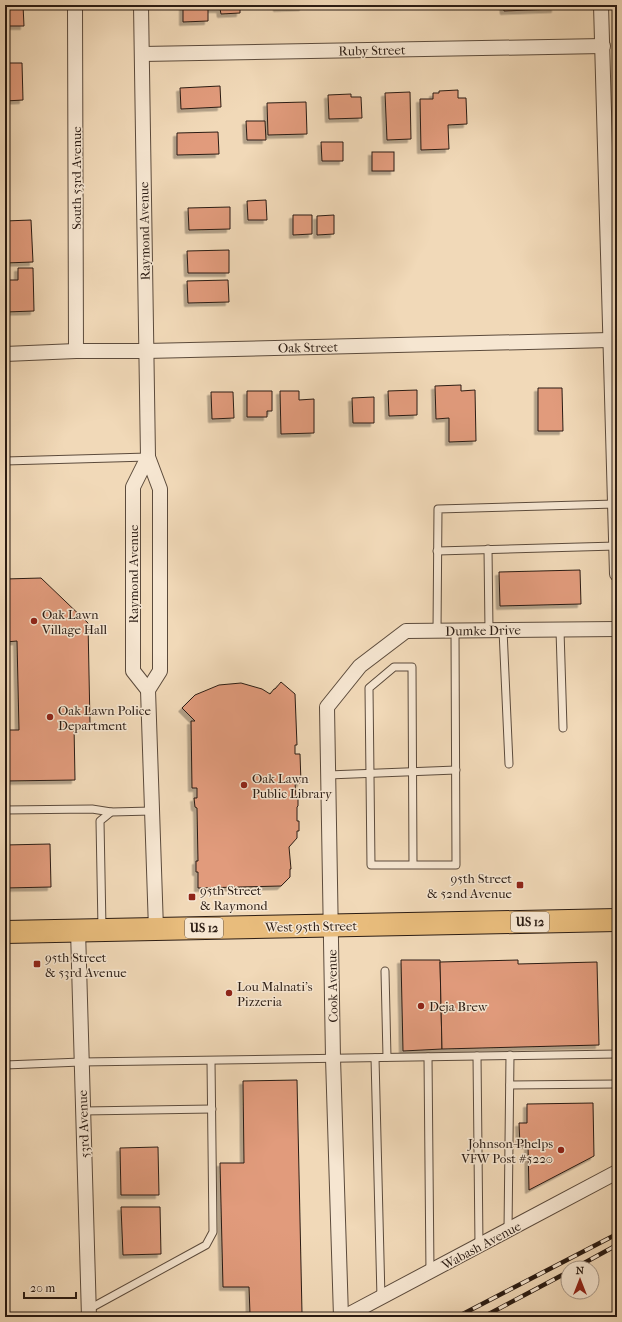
<svg xmlns="http://www.w3.org/2000/svg" width="622" height="1322" viewBox="0 0 622 1322" font-family="'IM FELL French Canon',serif">
	<defs>
		<filter id="shadow"><feDropShadow dx="-3.5" dy="3.5" stdDeviation="0" flood-color="#0004"/></filter>
	</defs>
	<rect width="100%" height="100%" fill="#f1d9b8"/>
	<filter id="stains"><feTurbulence type="fractalNoise" baseFrequency=".005" numOctaves="4"/><feColorMatrix values="0 0 0 0 .2 0 0 0 0 .09 0 0 0 0 .02 0 0 0 .5 -.17"/></filter>
	<radialGradient id="worn" r=".72"><stop offset=".6" stop-color="#630" stop-opacity="0"/><stop offset="1" stop-color="#630" stop-opacity=".3"/></radialGradient>
	<g fill="#e19b7c" stroke="#2b1c13" filter="url(#shadow)">
		<polygon points="5,5 23,5 24,26 5,26"/>
		<polygon points="183,5 240,5 240,13 221,14 220,9 208,9 208,21 183,22"/>
		<polygon points="277,5 303,5 303,7 277,8"/>
		<polygon points="503,5 555,5 555,9 504,11"/>
		<polygon points="5,63 22,63 23,100 5,101"/>
		<polygon points="220,86 221,107 181,109 180,88"/>
		<polygon points="458,90 458,98 466,98 467,124 448,125 449,149 421,150 420,99 433,99 433,93 439,93 439,91"/>
		<polygon points="410,92 411,139 387,140 385,93"/>
		<polygon points="351,94 351,97 361,97 362,118 329,119 328,95"/>
		<polygon points="306,102 307,134 268,135 267,103"/>
		<polygon points="246,121 265,121 266,140 247,140"/>
		<polygon points="218,132 219,154 177,155 177,133"/>
		<polygon points="321,142 343,142 343,161 322,161"/>
		<rect x="372" y="152" width="22" height="19"/>
		<polygon points="266,200 267,220 248,220 247,201"/>
		<polygon points="230,207 230,229 189,230 188,208"/>
		<polygon points="293,215 312,215 312,234 293,235"/>
		<polygon points="334,215 334,234 317,235 317,216"/>
		<polygon points="31,220 33,262 5,263 5,221"/>
		<polygon points="229,250 229,273 188,273 187,251"/>
		<polygon points="18,268 33,268 34,311 5,312 5,280 18,280"/>
		<polygon points="228,280 229,302 188,303 187,281"/>
		<polygon points="461,385 461,391 475,390 476,441 449,442 449,418 436,419 435,386"/>
		<polygon points="538,388 562,388 563,431 538,431"/>
		<polygon points="417,390 417,415 389,416 388,391"/>
		<polygon points="247,391 272,391 272,411 267,411 267,417 247,417"/>
		<polygon points="280,391 299,391 299,400 314,399 314,433 281,434"/>
		<polygon points="211,392 233,392 234,418 212,419"/>
		<polygon points="374,397 374,423 353,423 352,398"/>
		<polygon points="580,570 581,604 500,606 499,572"/>
		<polygon points="41,578 88,623 90,724 74,725 75,780 5,781 5,730 19,730 17,641 5,642 5,579"/>
		<polygon points="281,682 295,694 297,745 295,745 295,754 300,754 301,783 295,783 296,797 298,797 298,806 297,807 297,821 299,821 299,831 297,831 297,838 289,847 291,869 290,869 290,877 281,886 198,888 198,872 196,872 196,861 198,861 197,808 195,807 194,798 197,798 197,788 192,788 191,721 195,721 182,708 195,695 219,685 241,683 262,689 270,694 274,689 275,689"/>
		<polygon points="50,844 51,887 5,888 5,845"/>
		<polygon points="401,960 440,960 442,1049 403,1051"/>
		<polygon points="518,960 518,964 597,962 599,1045 442,1049 440,962"/>
		<polygon points="297,1080 302,1313 250,1314 249,1287 223,1287 220,1163 244,1163 243,1081"/>
		<polygon points="593,1103 594,1156 529,1190 528,1145 520,1145 519,1123 527,1123 527,1104"/>
		<polygon points="158,1147 159,1195 121,1195 120,1148"/>
		<polygon points="121,1207 160,1207 161,1254 123,1255"/>
	</g>
	<g fill="none" stroke-linecap="round" stroke-linejoin="round">
		<g stroke="#5c4b3c" stroke-width="9">
			<g id="service">
				<polyline points="5,461 148,457"/>
				<polyline points="488,549 489,630"/>
				<polyline points="437,551 616,546"/>
				<polyline points="503,630 509,764"/>
				<polyline points="560,630 563,728"/>
				<polyline points="437,631 438,509 615,504"/>
				<polyline points="328,775 456,770"/>
				<polyline points="5,810 92,809 111,812"/>
				<polyline points="413,865 412,667 394,667 369,688 371,865 456,865 455,631"/>
				<polyline points="102,928 100,821 111,812 152,811"/>
				<polyline points="385,971 387,1057"/>
				<polyline points="477,1056 479,1245"/>
				<polyline points="428,1057 430,1272"/>
				<polyline points="375,1058 381,1298"/>
				<polyline points="5,1065 81,1062 617,1054"/>
				<polyline points="510,1085 617,1084"/>
				<polyline points="83,1111 212,1109"/>
				<polyline points="508,1230 510,1055"/>
				<polyline points="89,1309 206,1245 213,1232 211,1061"/>
			</g>
		</g>
		<g stroke="#5c4b3c" stroke-width="16">
			<g id="minor">
				<polyline points="75,5 76,351"/>
				<polyline points="141,5 148,457 160,489 160,671 148,690 156,929"/>
				<polyline points="601,5 617,574"/>
				<polyline points="142,54 603,46"/>
				<polyline points="5,354 76,351 146,351 610,340"/>
				<polyline points="148,457 133,487 133,671 148,690"/>
				<polyline points="78,930 89,1317"/>
				<polyline points="341,1317 333,1058 327,707 360,666 406,631 617,629"/>
				<polyline points="344,1317 617,1172"/>
			</g>
		</g>
		<g stroke="#2b1c13" stroke-width="24">
			<polyline id="primary" points="5,932 617,920"/>
		</g>
		<use href="#service" stroke="#f6e6d1" stroke-width="7"/>
		<use href="#minor" stroke="#f6e6d1" stroke-width="14"/>
		<use href="#primary" stroke="#e8bc7c" stroke-width="22"/>
		<g stroke="#2b1c13" stroke-width="4.5">
			<g id="rail">
				<polyline points="575,1268 617,1245"/>
				<polyline points="457,1317 617,1234"/>
				<polyline points="483,1317 568,1272"/>
			</g>
		</g>
		<use href="#rail" stroke="#f6e6d1" stroke-width="3" stroke-dasharray="9" stroke-linecap="butt"/>
	</g>
	<g fill="#8f2418" stroke="#f6e6d1" stroke-width="1.5">
		<circle cx="34" cy="621" r="4"/>
		<circle cx="50" cy="717" r="4"/>
		<circle cx="244" cy="785" r="4"/>
		<rect x="516" y="881" width="8" height="8" rx="2"/>
		<rect x="188" y="893" width="8" height="8" rx="2"/>
		<rect x="33" y="960" width="8" height="8" rx="2"/>
		<circle cx="229" cy="993" r="4"/>
		<circle cx="421" cy="1006" r="4"/>
		<circle cx="561" cy="1150" r="4"/>
	</g>
	<g text-anchor="middle" stroke-width="3" stroke-linejoin="round" paint-order="stroke">
		<g fill="#f6e6d1" stroke="#68594c" stroke-width="1">
			<rect x="511" y="912" width="38" height="20" rx="3"/>
			<rect x="185" y="918" width="38" height="20" rx="3"/>
		</g>
		<g font-size="12" font-weight="bold" fill="#2b1c13">
			<text x="530" y="926">US 12</text>
			<text x="204" y="932">US 12</text>
		</g>
		<g font-size="13" fill="#2b1c13" stroke="#f6e6d1">
			<text transform="translate(372 50) rotate(-1)" y="5">Ruby Street</text>
			<text transform="translate(76 178) rotate(-90)" y="5">South 53rd Avenue</text>
			<text transform="translate(144 231) rotate(-91)" y="5">Raymond Avenue</text>
			<text transform="translate(308 347) rotate(-1)" y="5">Oak Street</text>
			<text transform="translate(133 574) rotate(-90)" y="5">Raymond Avenue</text>
			<text transform="translate(483 630) rotate(-1)" y="5">Dumke Drive</text>
			<text transform="translate(311 926) rotate(-1)" y="5">West 95th Street</text>
			<text transform="translate(332 986) rotate(-91)" y="5">Cook Avenue</text>
			<text transform="translate(83 1124) rotate(-92)" y="5">53rd Avenue</text>
			<text transform="translate(481 1245) rotate(-28)" y="5">Wabash Avenue</text>
		</g>
		<g font-size="13" fill="#2b1c13" stroke="#f6e6d1" text-anchor="start">
			<text x="42" y="619">Oak Lawn<tspan x="42" dy="15">Village Hall</tspan></text>
			<text x="58" y="715">Oak Lawn Police<tspan x="58" dy="15">Department</tspan></text>
			<text x="252" y="783">Oak Lawn<tspan x="252" dy="15">Public Library</tspan></text>
			<text x="512" y="883" text-anchor="end">95th Street<tspan x="512" dy="15">&amp; 52nd Avenue</tspan></text>
			<text x="200" y="895">95th Street<tspan x="200" dy="15">&amp; Raymond</tspan></text>
			<text x="45" y="962">95th Street<tspan x="45" dy="15">&amp; 53rd Avenue</tspan></text>
			<text x="237" y="991">Lou Malnati's<tspan x="237" dy="15">Pizzeria</tspan></text>
			<text x="429" y="1011">Deja Brew</text>
			<text x="553" y="1148" text-anchor="end">Johnson-Phelps<tspan x="553" dy="15">VFW Post #5220</tspan></text>
		</g>
	</g>
	<rect width="622" height="1322" fill="none" stroke="#f1d9b8" stroke-width="20"/>
	<rect x="6" y="6" width="610" height="1310" fill="none" stroke="#2b1c13" stroke-width="2"/>
	<rect x="10" y="10" width="602" height="1302" fill="none" stroke="#2b1c13"/>
	<g transform="translate(580 1280)"><circle r="19" fill="#f6e6d1" stroke="#a59585"/>
	<path d="M0-3L7 15L0 10L-7 15Z" fill="#8f2418"/>
	<text y="-6" font-size="11" font-weight="bold" text-anchor="middle" fill="#2b1c13">N</text>
	</g>
	<path d="M24 1292v6h52v-6" fill="none" stroke="#2b1c13" stroke-width="2"/>
	<text x="30" y="1292" font-size="12" fill="#2b1c13" stroke="#f6e6d1" stroke-width="3" paint-order="stroke">20 m</text>
	<rect width="100%" height="100%" filter="url(#stains)"/>
	<rect width="100%" height="100%" fill="url(#worn)"/>
</svg>
